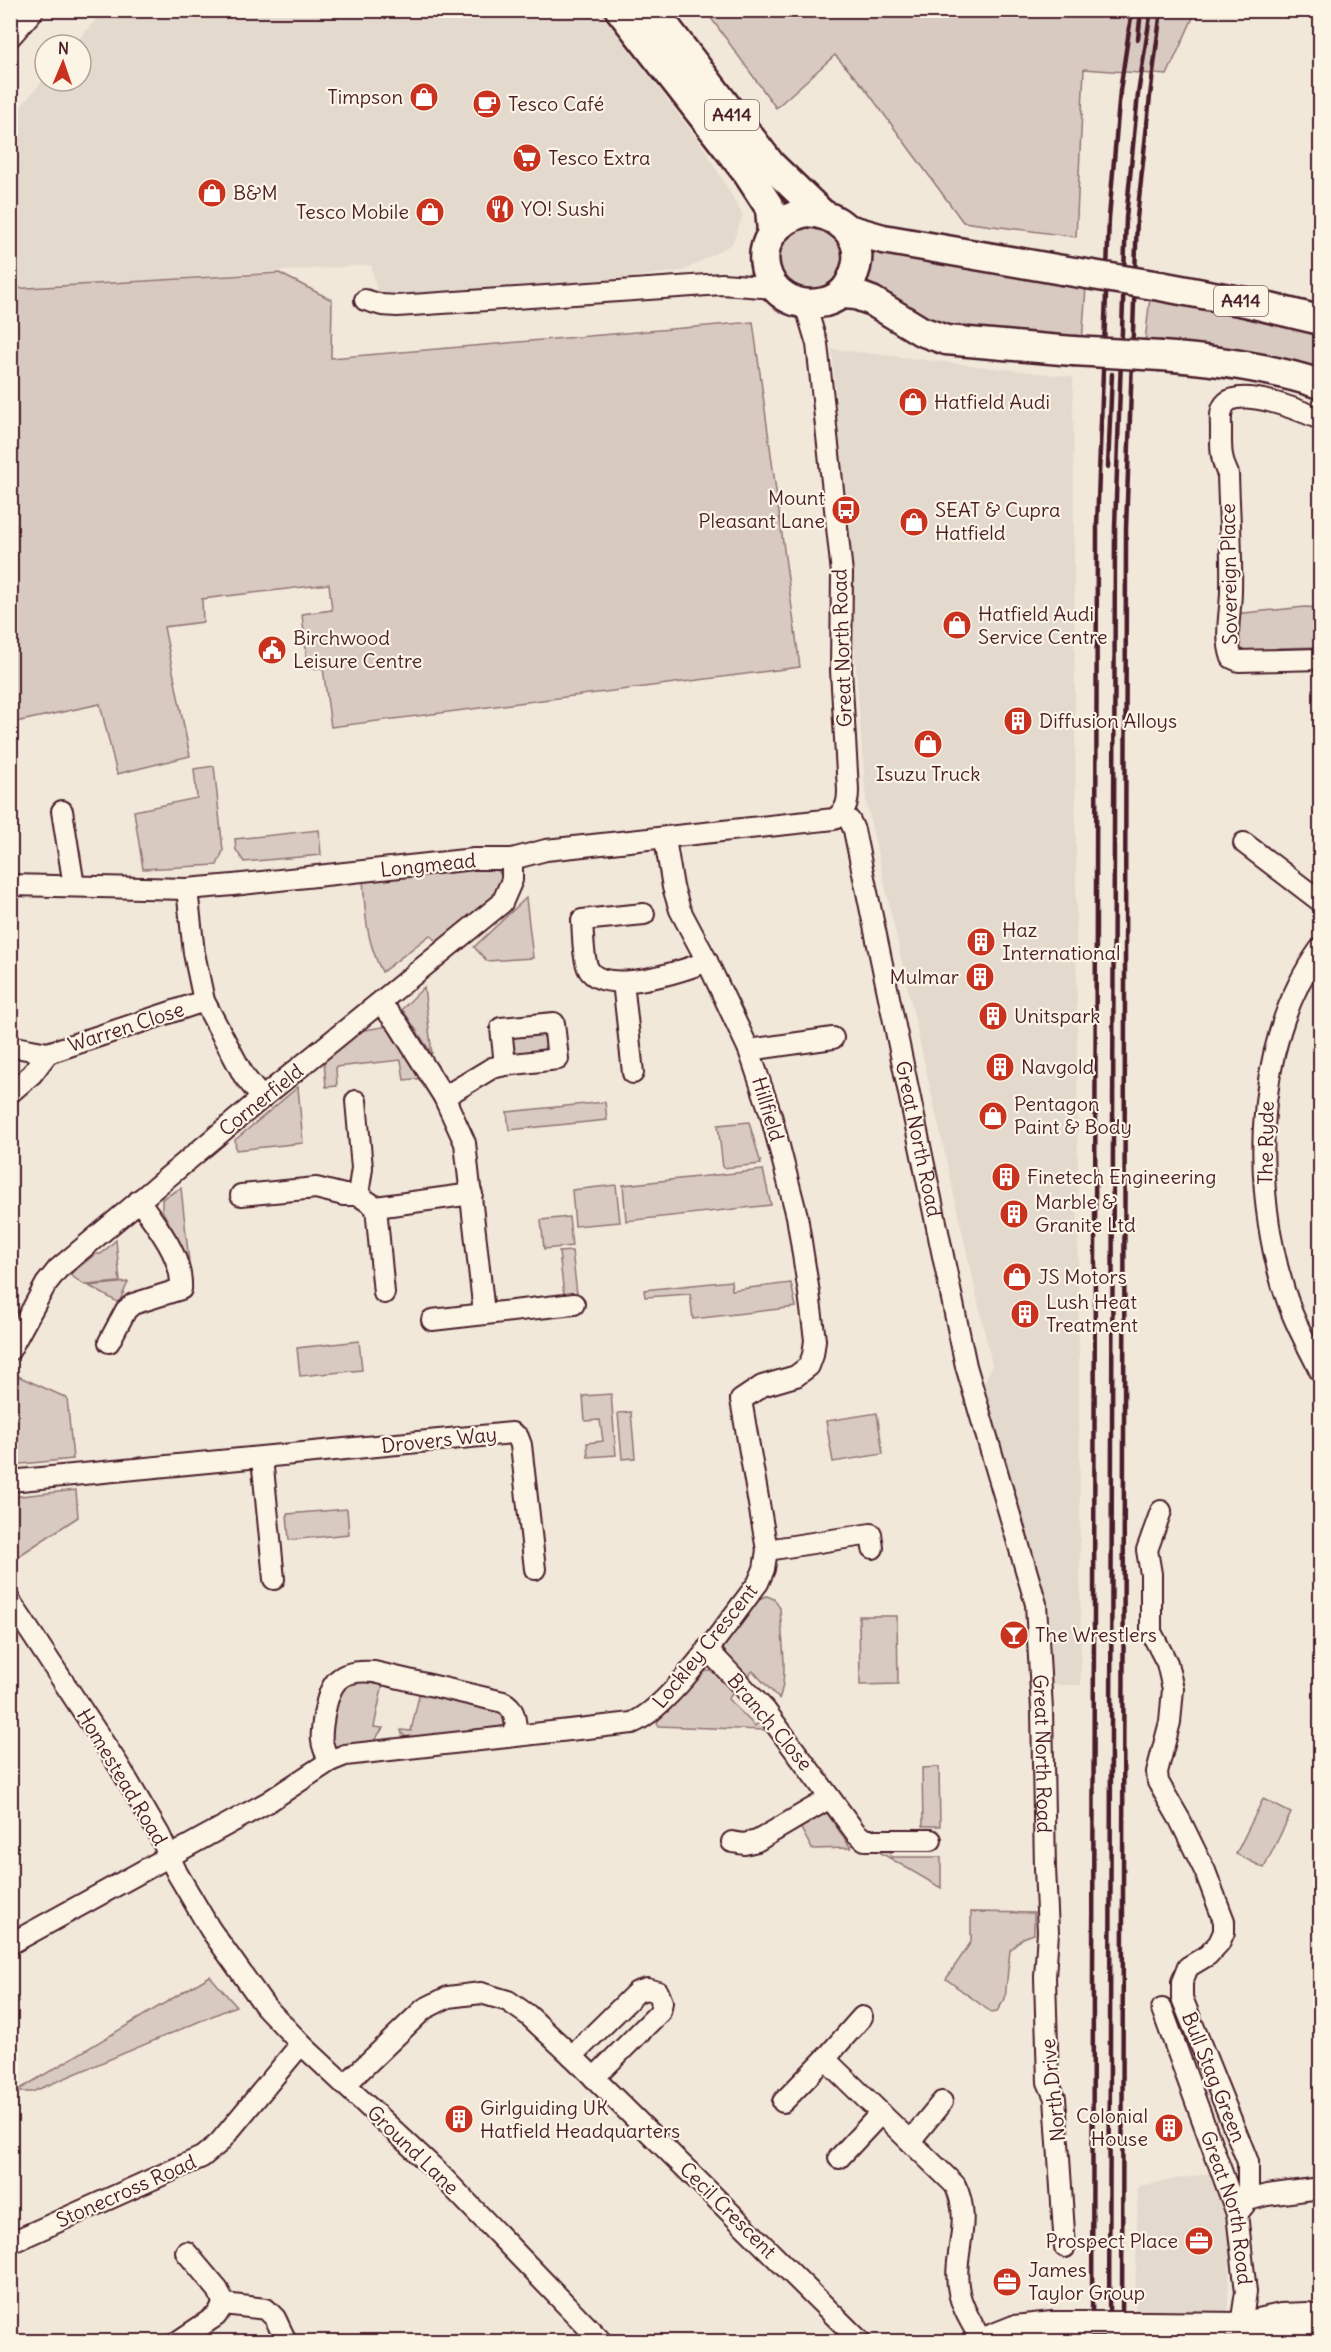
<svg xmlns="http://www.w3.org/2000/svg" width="1331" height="2352" viewBox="0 0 1331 2352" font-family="Delius,sans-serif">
	<rect width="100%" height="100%" fill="#f1e8da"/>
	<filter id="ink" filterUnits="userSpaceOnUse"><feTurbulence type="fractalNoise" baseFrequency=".0167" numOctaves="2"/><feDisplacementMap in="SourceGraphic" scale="12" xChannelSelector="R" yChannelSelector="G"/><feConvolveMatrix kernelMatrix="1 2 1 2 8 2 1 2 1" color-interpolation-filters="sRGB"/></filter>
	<g filter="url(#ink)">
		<g fill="#e4d9cd">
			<polygon points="103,11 591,11 608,22 704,148 743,215 732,244 683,271 616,279 405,295 377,292 371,265 11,289 11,118 45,78 45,81 81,81 81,45 74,45"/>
			<polygon points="832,349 1073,377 1081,1685 1046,1685 1034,1566 984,1384 992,1365 866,801"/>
			<polygon points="1210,2173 1231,2237 1226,2341 1134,2342 1138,2186"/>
		</g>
		<g fill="#d8cac0" stroke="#917476" stroke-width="1.5">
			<polygon points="706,11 1196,11 1167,75 1084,69 1076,237 963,222 864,87 835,55 776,108"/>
			<path d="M811,225L825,227L845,247L843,274L821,292C813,290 801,291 794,287C777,277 775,251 787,237C793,229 802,227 811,225Z"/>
			<polygon points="869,248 1086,287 1082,342 951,332 863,285 871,263"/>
			<polygon points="279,273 332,300 331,358 753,322 800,667 331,727 323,668 308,669 302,614 332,610 329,584 202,599 203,622 164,627 190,756 117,774 100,704 11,723 11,289"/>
			<polygon points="1150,297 1320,335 1320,372 1145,342"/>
			<polygon points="1305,607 1320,608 1320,647 1278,648 1269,654 1240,655 1234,614"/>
			<polygon points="214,766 223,851 217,865 143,869 134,811 197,798 194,769"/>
			<polygon points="319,830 321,855 244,862 236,850 235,839"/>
			<path d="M493,867C504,874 503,879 501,892L438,943L430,935L382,972C366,940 365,914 363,878Z"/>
			<polygon points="526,898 533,958 487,961 474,947"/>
			<polygon points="424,987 432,1054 402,1009"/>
			<polygon points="388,1026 426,1078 404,1080 401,1060 336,1067 337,1086 326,1087 324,1060 359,1031"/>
			<polygon points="542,1033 547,1042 543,1050 530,1056 515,1054 509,1045 514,1035"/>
			<polygon points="298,1087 303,1143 236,1150 235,1140"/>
			<polygon points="605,1102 607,1120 509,1130 507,1112"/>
			<polygon points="749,1122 761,1164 723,1168 718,1125"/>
			<polygon points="763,1170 771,1205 626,1221 623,1185"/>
			<polygon points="616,1185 620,1222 575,1226 572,1190"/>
			<polygon points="181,1188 189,1261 162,1210 162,1199"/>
			<polygon points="569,1217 572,1246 544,1249 541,1220"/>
			<polygon points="116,1240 120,1282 85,1285 70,1275 95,1254 101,1254"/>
			<polygon points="572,1251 577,1294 564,1295 559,1252"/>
			<polygon points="731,1281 732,1290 791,1283 796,1307 693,1319 690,1294 645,1297 644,1290"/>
			<polygon points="128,1282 119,1303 89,1286"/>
			<polygon points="359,1341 362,1370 300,1376 297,1348"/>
			<polygon points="11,1373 67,1398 73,1459 11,1465"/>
			<polygon points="611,1394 616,1455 588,1457 587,1443 603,1441 600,1420 585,1421 583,1396"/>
			<polygon points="631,1412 635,1458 622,1459 618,1413"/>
			<polygon points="877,1413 883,1454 833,1462 826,1421"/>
			<polygon points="76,1490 78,1517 11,1561 11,1497"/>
			<polygon points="347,1509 349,1534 289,1540 287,1514"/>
			<path d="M767,1596L774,1599L780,1608C781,1634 789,1675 779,1699L753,1671L743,1679C731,1668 722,1661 724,1644L757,1599Z"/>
			<polygon points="859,1616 897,1616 898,1684 860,1685"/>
			<path d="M706,1671C718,1670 725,1680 733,1688V1693L728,1699L755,1726L760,1721L765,1722L770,1726L765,1730L658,1726L657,1722L661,1717L700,1674Z"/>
			<polygon points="350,1676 383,1683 374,1727 383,1728 373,1742 339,1749 330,1748 334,1691"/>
			<polygon points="420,1691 506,1707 509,1722 505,1726 408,1738 402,1734 401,1730 411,1731"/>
			<polygon points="939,1767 940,1826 923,1826 922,1768"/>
			<polygon points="1263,1799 1291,1813 1264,1868 1236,1854"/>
			<polygon points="823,1807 851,1848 812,1849 798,1823"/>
			<polygon points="869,1846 890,1846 891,1857 941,1857 941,1888"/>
			<polygon points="971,1912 1034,1913 1034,1934 1023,1938 1010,1950 1005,1999 997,2011 991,2012 946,1979 971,1942"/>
			<polygon points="210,1976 236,2006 32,2092 15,2092"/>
		</g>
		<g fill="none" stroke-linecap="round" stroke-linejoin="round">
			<g stroke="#4a1f2b" stroke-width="24">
				<g id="minor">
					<polyline points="365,300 382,305 397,306 722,284 776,288"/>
					<path d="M1320,419C1302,411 1244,388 1227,402C1219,409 1221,420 1221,429C1221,445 1220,459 1228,474C1229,512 1232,551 1231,590C1231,612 1224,636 1232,658L1239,661L1320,659"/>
					<polyline points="62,811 74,886"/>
					<path id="s1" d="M842,814L850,821L854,830L966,1366L1036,1604L1042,1710L1045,1868L1048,1932L1045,1977L1048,2082L1055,2098L1065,2247"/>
					<polyline points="1244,843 1320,901"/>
					<path d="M10,885L187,889L233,885L474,859H512L546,850L834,819C846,811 848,803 848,790L841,670L842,573L817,344L808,314L801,303"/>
					<polyline points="187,889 194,953 204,1001 244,1076 262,1098"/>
					<path d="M644,914L582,920C583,932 583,961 589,970C605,996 685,971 707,961"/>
					<path d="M1320,949C1250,1045 1250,1205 1292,1313C1300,1333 1311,1352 1320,1371"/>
					<polyline points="623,982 633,1073"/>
					<polyline points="380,1003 398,1024 444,1097 465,1143 484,1313"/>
					<polygon points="554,1023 558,1059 505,1065 501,1028"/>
					<polyline points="10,1046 48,1053 204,1001"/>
					<polyline points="749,1050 833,1038"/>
					<polyline points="10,1093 32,1074 48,1053"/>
					<polyline points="444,1097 492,1068 505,1065"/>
					<polyline points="356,1101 362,1168 358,1195"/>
					<polyline points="241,1195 316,1188 344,1195 358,1195 376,1207 472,1194"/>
					<polyline points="376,1207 384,1293"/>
					<polyline points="432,1320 574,1304"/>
					<path d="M109,1342L126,1310L133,1304L181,1289C183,1256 156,1226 139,1200"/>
					<polyline points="10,1350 46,1284 58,1269 262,1098 502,903 512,880 512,859"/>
					<polyline points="262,1458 274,1579"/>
					<polyline points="10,1481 512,1433 518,1437 521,1445 535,1569"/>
					<polyline points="1161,1511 1147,1550 1151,1574 1151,1632 1167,1663 1173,1689 1170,1722 1157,1772 1158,1782 1180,1820 1205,1871 1224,1921 1224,1932 1219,1943 1208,1955 1188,1967 1182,1982 1182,1998 1248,2162 1248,2200 1237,2214"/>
					<polyline points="767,1550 871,1534 873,1548"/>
					<polyline points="10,1601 119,1766 159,1834 177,1873 210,1929 265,2006 301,2044 434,2168 602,2342"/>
					<polyline points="707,1649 765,1710 856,1833 865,1840 931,1840"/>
					<path d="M330,1761C319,1743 321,1735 324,1715C330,1682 338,1669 374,1672L503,1702C516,1708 515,1722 517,1735"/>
					<polyline points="732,1842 744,1844 757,1841 830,1798"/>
					<path d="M10,1944L268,1802L330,1761L345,1755L632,1723C670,1708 731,1618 758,1583L764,1569L767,1550L741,1400L762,1386L796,1376L809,1366L813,1355L815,1340L809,1293L797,1216L771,1115L749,1050L707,961L680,910L673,887L665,839"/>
					<path id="s2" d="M1162,2009L1237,2214L1246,2292L1241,2325"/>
					<path d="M862,2017L825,2059L955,2185C974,2222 951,2256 959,2292C962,2309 973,2325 981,2340"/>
					<polyline points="572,2056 637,1992 647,1989 658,1992 662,2002 660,2012 594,2078"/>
					<polyline points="345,2085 424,2009 448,1997 481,1993 508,2001 528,2015 572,2056 861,2342"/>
					<polyline points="783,2102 825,2059"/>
					<polyline points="910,2141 942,2102"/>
					<polyline points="839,2158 881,2113"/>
					<polyline points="1248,2200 1267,2195 1320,2188"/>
					<polyline points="10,2243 202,2157 219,2143 301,2044"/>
					<polyline points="186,2252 218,2290 224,2304"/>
					<polyline points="177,2342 216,2316 224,2304 266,2309 275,2318 284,2337"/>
				</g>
			</g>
			<g stroke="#4a1f2b" stroke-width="28">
				<g id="major">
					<polyline points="10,34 31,10"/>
					<polyline points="1146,2324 1241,2325 1281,2316 1308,2315 1320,2317"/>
					<path d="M1242,2326L1252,2335C1269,2334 1303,2335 1317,2325"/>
					<polyline points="979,2342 1014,2328 1053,2324"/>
				</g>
			</g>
			<g stroke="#4a1f2b" stroke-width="33">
				<g id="highway">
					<polyline points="620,10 748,174 770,208 772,232"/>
					<polyline points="653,10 771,165 820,212"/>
					<path d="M806,212C836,213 864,235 856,267C851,285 843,297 825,302C761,317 737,229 806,212Z"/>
					<polyline points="848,229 883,239 1062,270"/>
					<polyline points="1160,286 1245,302 1320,320"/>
					<polyline points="843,294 856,295 872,301 921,331 946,340 1073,351"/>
					<path d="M1161,356C1215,360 1269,367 1320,384"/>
				</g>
			</g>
			<use href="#minor" stroke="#fcf5e5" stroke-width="20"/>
			<use href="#major" stroke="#fcf5e5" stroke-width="24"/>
			<use href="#highway" stroke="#fcf5e5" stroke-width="28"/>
			<g stroke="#4a1f2b" stroke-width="4.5">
				<polyline points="1138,39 1141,10"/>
				<polyline points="1108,467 1112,374"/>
				<polyline points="1092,2342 1097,526 1109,218 1120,91 1132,10"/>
				<polyline points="1109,2342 1115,527 1126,218 1138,94 1151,10"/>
				<polyline points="1122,2342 1126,529 1137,218 1150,96 1161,10"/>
			</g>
			<g stroke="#4a1f2b" stroke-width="28" stroke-linecap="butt">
				<polyline id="major-bridge" points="1053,2324 1146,2324"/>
			</g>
			<g stroke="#4a1f2b" stroke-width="33" stroke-linecap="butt">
				<g id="highway-bridge">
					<polyline points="1062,270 1160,286"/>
					<polyline points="1073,351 1161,356"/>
				</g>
			</g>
			<use href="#major-bridge" stroke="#fcf5e5" stroke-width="24"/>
			<use href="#highway-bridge" stroke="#fcf5e5" stroke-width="28"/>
		</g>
	</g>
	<defs>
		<g id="shop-disc" transform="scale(1.5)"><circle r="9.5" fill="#c8321e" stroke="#fcf5e5"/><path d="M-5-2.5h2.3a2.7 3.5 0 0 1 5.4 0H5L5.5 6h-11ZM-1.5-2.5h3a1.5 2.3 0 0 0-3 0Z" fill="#fff"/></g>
		<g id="cafe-disc" transform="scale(1.5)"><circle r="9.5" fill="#c8321e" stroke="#fcf5e5"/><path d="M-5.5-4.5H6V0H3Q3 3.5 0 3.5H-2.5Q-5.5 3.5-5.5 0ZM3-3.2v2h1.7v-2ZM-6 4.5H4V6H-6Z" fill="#fff"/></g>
		<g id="supermarket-disc" transform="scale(1.5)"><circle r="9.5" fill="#c8321e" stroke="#fcf5e5"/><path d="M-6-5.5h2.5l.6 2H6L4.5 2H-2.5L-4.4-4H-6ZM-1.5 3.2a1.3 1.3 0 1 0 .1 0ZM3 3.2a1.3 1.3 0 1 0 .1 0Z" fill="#fff"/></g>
		<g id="restaurant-disc" transform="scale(1.5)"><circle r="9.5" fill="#c8321e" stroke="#fcf5e5"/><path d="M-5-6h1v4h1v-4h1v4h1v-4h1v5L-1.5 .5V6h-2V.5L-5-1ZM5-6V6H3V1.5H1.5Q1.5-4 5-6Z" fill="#fff"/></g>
		<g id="bus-disc" transform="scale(1.5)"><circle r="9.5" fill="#c8321e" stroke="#fcf5e5"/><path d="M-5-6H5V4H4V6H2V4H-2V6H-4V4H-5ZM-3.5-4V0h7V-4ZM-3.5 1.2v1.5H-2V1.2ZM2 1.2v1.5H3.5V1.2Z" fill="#fff"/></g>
		<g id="civic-disc" transform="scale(1.5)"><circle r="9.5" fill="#c8321e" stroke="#fcf5e5"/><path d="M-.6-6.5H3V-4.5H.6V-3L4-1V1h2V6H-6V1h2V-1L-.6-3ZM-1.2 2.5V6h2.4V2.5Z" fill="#fff"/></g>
		<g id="building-disc" transform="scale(1.5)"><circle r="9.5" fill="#c8321e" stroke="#fcf5e5"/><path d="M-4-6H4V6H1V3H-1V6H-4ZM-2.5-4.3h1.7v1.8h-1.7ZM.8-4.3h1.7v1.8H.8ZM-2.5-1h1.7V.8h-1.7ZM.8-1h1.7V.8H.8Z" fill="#fff"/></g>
		<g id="bar-disc" transform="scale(1.5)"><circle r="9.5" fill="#c8321e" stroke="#fcf5e5"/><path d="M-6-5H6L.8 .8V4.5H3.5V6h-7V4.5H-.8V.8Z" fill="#fff"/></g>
		<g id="office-disc" transform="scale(1.5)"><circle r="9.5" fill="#c8321e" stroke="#fcf5e5"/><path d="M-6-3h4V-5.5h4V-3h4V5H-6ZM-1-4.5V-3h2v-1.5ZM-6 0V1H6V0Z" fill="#fff"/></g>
	</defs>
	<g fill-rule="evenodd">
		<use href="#shop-disc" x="424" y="97"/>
		<use href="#cafe-disc" x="487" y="104"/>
		<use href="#supermarket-disc" x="527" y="158"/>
		<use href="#shop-disc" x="212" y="193"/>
		<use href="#restaurant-disc" x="500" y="209"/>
		<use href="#shop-disc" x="430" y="212"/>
		<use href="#shop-disc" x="913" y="402"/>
		<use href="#bus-disc" x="846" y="510"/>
		<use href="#shop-disc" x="914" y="522"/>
		<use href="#shop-disc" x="957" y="625"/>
		<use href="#civic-disc" x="272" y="650"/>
		<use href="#building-disc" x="1018" y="721"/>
		<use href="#shop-disc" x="928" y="744"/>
		<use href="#building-disc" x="981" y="942"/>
		<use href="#building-disc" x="980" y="977"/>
		<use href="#building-disc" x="993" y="1016"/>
		<use href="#building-disc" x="1000" y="1067"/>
		<use href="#shop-disc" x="993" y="1116"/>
		<use href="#building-disc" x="1006" y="1177"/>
		<use href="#building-disc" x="1014" y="1214"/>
		<use href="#shop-disc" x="1017" y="1277"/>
		<use href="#building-disc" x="1025" y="1314"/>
		<use href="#bar-disc" x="1014" y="1635"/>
		<use href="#building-disc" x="459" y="2119"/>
		<use href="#building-disc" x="1169" y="2128"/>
		<use href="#office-disc" x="1199" y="2241"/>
		<use href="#office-disc" x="1007" y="2282"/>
	</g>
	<g text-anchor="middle" stroke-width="4.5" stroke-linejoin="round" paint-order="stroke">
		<g fill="#fcf5e5" stroke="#7f5f63" stroke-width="1.5">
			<rect x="705" y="100" width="54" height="30" rx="4.5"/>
			<rect x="1214" y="286" width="54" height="30" rx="4.5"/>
		</g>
		<g font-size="18" font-weight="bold" fill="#4a1f2b">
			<text x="732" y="121">A414</text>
			<text x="1241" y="307">A414</text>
		</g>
		<g font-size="20" fill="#4a1f2b" stroke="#fcf5e5" text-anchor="start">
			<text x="403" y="104" text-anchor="end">Timpson</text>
			<text x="508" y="111">Tesco Café</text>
			<text x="548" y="165">Tesco Extra</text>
			<text x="233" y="200">B&amp;M</text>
			<text x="521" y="216">YO! Sushi</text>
			<text x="409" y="219" text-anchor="end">Tesco Mobile</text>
			<text x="934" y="409">Hatfield Audi</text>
			<text x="825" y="505" text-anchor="end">Mount<tspan x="825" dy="23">Pleasant Lane</tspan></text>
			<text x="935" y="517">SEAT &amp; Cupra<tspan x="935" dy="23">Hatfield</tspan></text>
			<text x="978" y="621">Hatfield Audi<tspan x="978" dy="23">Service Centre</tspan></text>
			<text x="293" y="645">Birchwood<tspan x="293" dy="23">Leisure Centre</tspan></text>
			<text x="1039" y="728">Diffusion Alloys</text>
			<text x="928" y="781" text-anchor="middle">Isuzu Truck</text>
			<text x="1002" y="937">Haz<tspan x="1002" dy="23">International</tspan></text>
			<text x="959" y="984" text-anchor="end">Mulmar</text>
			<text x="1014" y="1023">Unitspark</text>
			<text x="1021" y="1074">Navgold</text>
			<text x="1014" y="1111">Pentagon<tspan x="1014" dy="23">Paint &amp; Body</tspan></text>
			<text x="1027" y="1184">Finetech Engineering</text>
			<text x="1035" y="1209">Marble &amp;<tspan x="1035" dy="23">Granite Ltd</tspan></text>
			<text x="1038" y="1284">JS Motors</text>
			<text x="1046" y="1309">Lush Heat<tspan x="1046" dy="23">Treatment</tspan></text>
			<text x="1035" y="1642">The Wrestlers</text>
			<text x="480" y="2115">Girlguiding UK<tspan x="480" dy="23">Hatfield Headquarters</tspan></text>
			<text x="1148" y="2123" text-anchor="end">Colonial<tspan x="1148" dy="23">House</tspan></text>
			<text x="1178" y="2248" text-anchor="end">Prospect Place</text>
			<text x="1028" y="2277">James<tspan x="1028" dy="23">Taylor Group</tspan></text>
		</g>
		<g font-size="20" fill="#4a1f2b" stroke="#fcf5e5">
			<text transform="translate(1229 574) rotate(-91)" y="7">Sovereign Place</text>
			<text transform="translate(842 648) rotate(-92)" y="7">Great North Road</text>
			<text transform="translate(428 865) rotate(-6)" y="7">Longmead</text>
			<text transform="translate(126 1027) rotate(-18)" y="7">Warren Close</text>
			<text transform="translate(261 1100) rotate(-39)" y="7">Cornerfield</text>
			<text transform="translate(768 1109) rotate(73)" y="7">Hillfield</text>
			<text dy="7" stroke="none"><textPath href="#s1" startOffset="336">Great North Road</textPath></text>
			<text transform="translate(1266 1143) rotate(-89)" y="7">The Ryde</text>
			<text transform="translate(439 1440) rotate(-6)" y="7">Drovers Way</text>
			<text transform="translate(705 1646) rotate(-51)" y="7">Lockley Crescent</text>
			<text transform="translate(770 1722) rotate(50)" y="7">Branch Close</text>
			<text dy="7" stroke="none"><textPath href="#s1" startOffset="966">Great North Road</textPath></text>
			<text transform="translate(122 1777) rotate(59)" y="7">Homestead Road</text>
			<text transform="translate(1214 2077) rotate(68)" y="7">Bull Stag Green</text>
			<text transform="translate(1053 2090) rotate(-96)" y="7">North Drive</text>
			<text transform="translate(413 2150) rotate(44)" y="7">Ground Lane</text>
			<text transform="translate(126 2191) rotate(-24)" y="7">Stonecross Road</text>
			<text dy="7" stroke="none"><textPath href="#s2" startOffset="210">Great North Road</textPath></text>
			<text transform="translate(728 2210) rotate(45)" y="7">Cecil Crescent</text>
		</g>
	</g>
	<rect width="1331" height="2352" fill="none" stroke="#fcf5e5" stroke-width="36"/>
	<rect x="18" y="18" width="1295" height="2316" fill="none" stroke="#4a1f2b" stroke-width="2" filter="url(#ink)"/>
	<g transform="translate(63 63) rotate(2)"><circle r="28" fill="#fcf5e5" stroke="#b59f9b" stroke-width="1.5"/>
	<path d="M0-4.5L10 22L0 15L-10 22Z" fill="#c8321e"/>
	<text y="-9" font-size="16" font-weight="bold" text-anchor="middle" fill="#4a1f2b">N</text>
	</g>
</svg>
